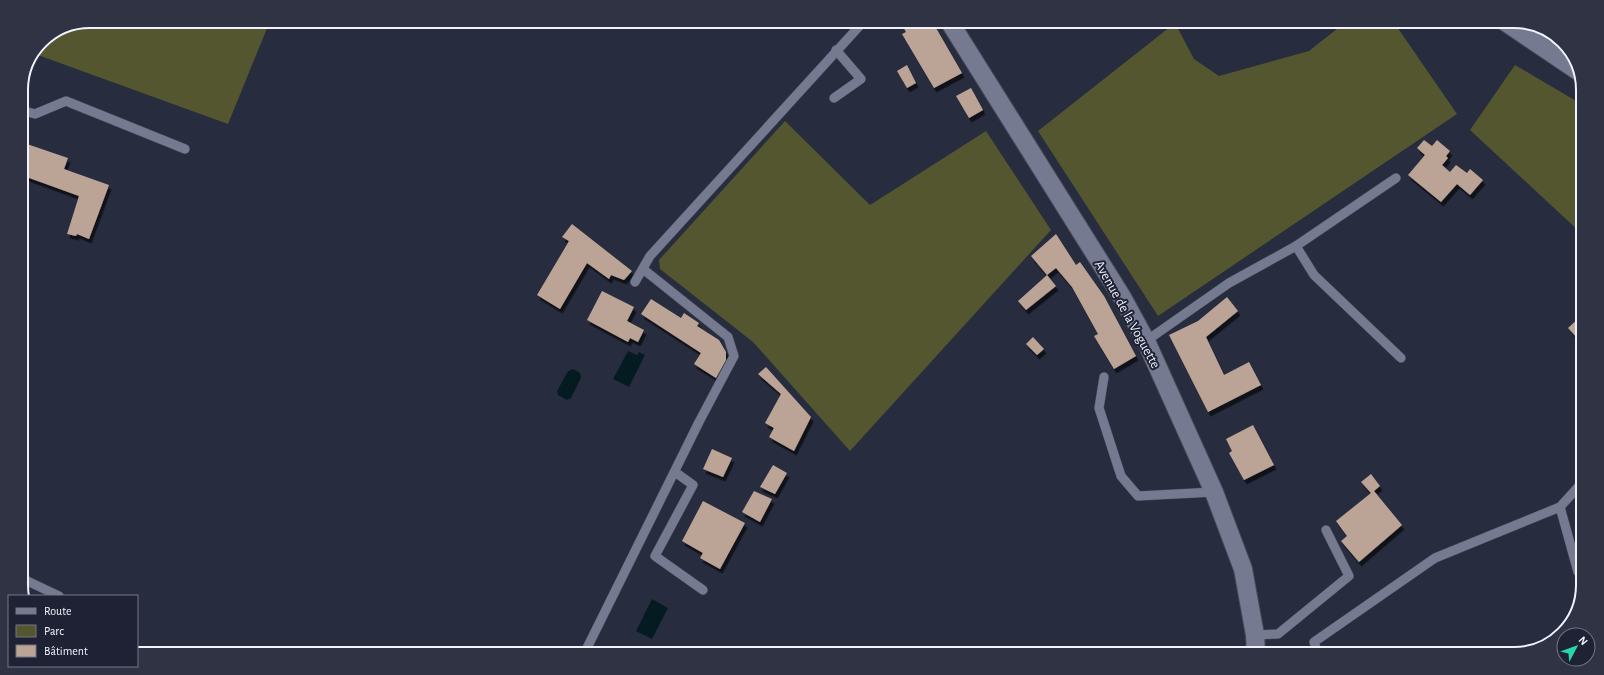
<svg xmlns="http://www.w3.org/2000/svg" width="1604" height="675" viewBox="0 0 1604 675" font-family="'Alegreya Sans',sans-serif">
	<defs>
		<filter id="shadow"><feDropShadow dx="2.5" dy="4.5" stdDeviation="0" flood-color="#0009"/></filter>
	</defs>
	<rect width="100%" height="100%" fill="#282c3f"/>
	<g fill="#53562e">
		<path d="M90,21H270L228,124L35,54C47,29 65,26 90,21Z"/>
		<polygon points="1347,21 1393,21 1457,114 1158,316 1038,131 1175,23 1194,59 1219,76 1309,51"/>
		<polygon points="1515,65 1583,105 1581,233 1470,130"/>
		<polygon points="785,121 870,205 986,131 1051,230 850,451 753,342 660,269 659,260"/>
	</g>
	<g fill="#041c21">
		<polygon points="628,351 637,355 639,352 645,355 629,387 613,379"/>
		<polygon points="573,369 580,373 581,378 571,398 567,400 558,395 557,391 568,371"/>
		<polygon points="652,599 668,608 652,639 636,631"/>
	</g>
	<g fill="#bba495" filter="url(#shadow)">
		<polygon points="900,21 932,21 962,73 934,88 902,34 906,32"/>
		<polygon points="907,65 916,83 907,88 897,71"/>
		<polygon points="971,88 983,110 969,118 956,96"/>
		<polygon points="1424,140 1432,146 1437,140 1450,151 1446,156 1448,158 1442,165 1450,172 1456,165 1467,173 1470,169 1483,180 1470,195 1457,184 1441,202 1408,175 1425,155 1417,148"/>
		<polygon points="21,142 68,158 64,169 109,185 89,239 77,234 76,236 67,234 79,196 21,175"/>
		<polygon points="572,224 632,271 624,280 611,275 609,279 587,263 560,309 537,295 569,241 562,237"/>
		<polygon points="1056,234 1076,265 1080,262 1104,296 1136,356 1114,369 1094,336 1098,334 1072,287 1056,268 1047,275 1031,256"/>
		<polygon points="1047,275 1056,286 1026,310 1018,301"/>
		<polygon points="602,291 634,307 627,321 644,330 638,342 630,338 628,342 587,320"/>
		<polygon points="1227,297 1238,311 1206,337 1224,375 1249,362 1261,385 1208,412 1169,335 1198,321"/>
		<polygon points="651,299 681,318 684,313 699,323 697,326 719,340 726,352 726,360 716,378 694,364 701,353 641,314"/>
		<polygon points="1581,316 1581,329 1580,341 1568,328"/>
		<polygon points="1033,337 1044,349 1037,355 1026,344"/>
		<polygon points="766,367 811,417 794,451 769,437 774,428 765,423 781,394 758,374"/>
		<polygon points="1253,425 1274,465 1244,480 1229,453 1232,451 1226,439"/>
		<polygon points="712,449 732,458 723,477 703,469"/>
		<polygon points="773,465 787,473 775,494 760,487"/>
		<polygon points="1371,474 1380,486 1374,491 1402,525 1359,562 1341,541 1347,536 1336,521 1371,493 1361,482"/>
		<polygon points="754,491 772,499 760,522 742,512"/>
		<polygon points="703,501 745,523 720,569 700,558 703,553 682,541"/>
	</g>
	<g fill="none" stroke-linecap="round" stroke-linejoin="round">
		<g stroke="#474a59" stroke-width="10">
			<g id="service">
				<polyline points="834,98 861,79 836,50"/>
				<polyline points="21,110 35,114 66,101 185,149"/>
				<polyline points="1296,246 1314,275 1401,358"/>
				<polyline points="635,282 650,256 864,21"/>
				<polyline points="1146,341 1229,283 1296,246 1396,178"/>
				<polyline points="1104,377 1099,408 1121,476 1138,496 1214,492"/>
				<polyline points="675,472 693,485 655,556 703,590"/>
				<polyline points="1560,507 1579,486"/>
				<polyline points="21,578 59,596"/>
				<polyline points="1255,635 1278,634 1349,576 1326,530"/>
				<polyline points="584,654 699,422 734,356 728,337 643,269"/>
				<polyline points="1318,654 1314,642 1435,558 1560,507 1578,572"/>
			</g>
		</g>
		<g stroke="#474a59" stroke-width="20">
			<g id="minor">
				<polyline points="949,21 1122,297 1146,341 1214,492 1243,569 1255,635 1256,654"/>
				<polyline points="1504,21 1578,71"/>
			</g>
		</g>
		<use href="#service" stroke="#757a90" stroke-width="9"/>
		<use href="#minor" stroke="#757a90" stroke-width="18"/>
	</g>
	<g text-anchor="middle" stroke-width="4" stroke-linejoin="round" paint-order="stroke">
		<g font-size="14" fill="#f1f3fe" stroke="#1e2234">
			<text transform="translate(1128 314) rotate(61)" y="5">Avenue de la Voguette</text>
		</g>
	</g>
	<path d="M0 0H1604V675H0ZM90 28H1514A62 62 0 0 1 1576 90V585A62 62 0 0 1 1514 647H90A62 62 0 0 1 28 585V90A62 62 0 0 1 90 28Z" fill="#2f3344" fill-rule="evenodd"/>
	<path fill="none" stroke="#f1f3fe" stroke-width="2" d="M90 28H1514A62 62 0 0 1 1576 90V585A62 62 0 0 1 1514 647H90A62 62 0 0 1 28 585V90A62 62 0 0 1 90 28Z"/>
	<rect x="8" y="595" width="130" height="72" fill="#1e2234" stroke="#727685"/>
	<rect x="16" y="608" width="20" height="6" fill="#757a90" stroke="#727685"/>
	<text x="44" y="615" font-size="12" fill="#f1f3fe">Route</text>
	<rect x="16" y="625" width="20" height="12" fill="#53562e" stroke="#727685"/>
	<text x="44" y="635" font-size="12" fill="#f1f3fe">Parc</text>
	<rect x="16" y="645" width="20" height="12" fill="#bba495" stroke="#727685"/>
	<text x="44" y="655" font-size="12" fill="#f1f3fe">Bâtiment</text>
	<g transform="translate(1576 647) rotate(49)"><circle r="19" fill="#1e2234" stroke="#727685"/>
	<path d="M0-3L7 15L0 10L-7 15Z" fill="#2ad5ac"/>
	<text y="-6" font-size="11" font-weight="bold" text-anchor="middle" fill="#f1f3fe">N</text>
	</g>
</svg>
